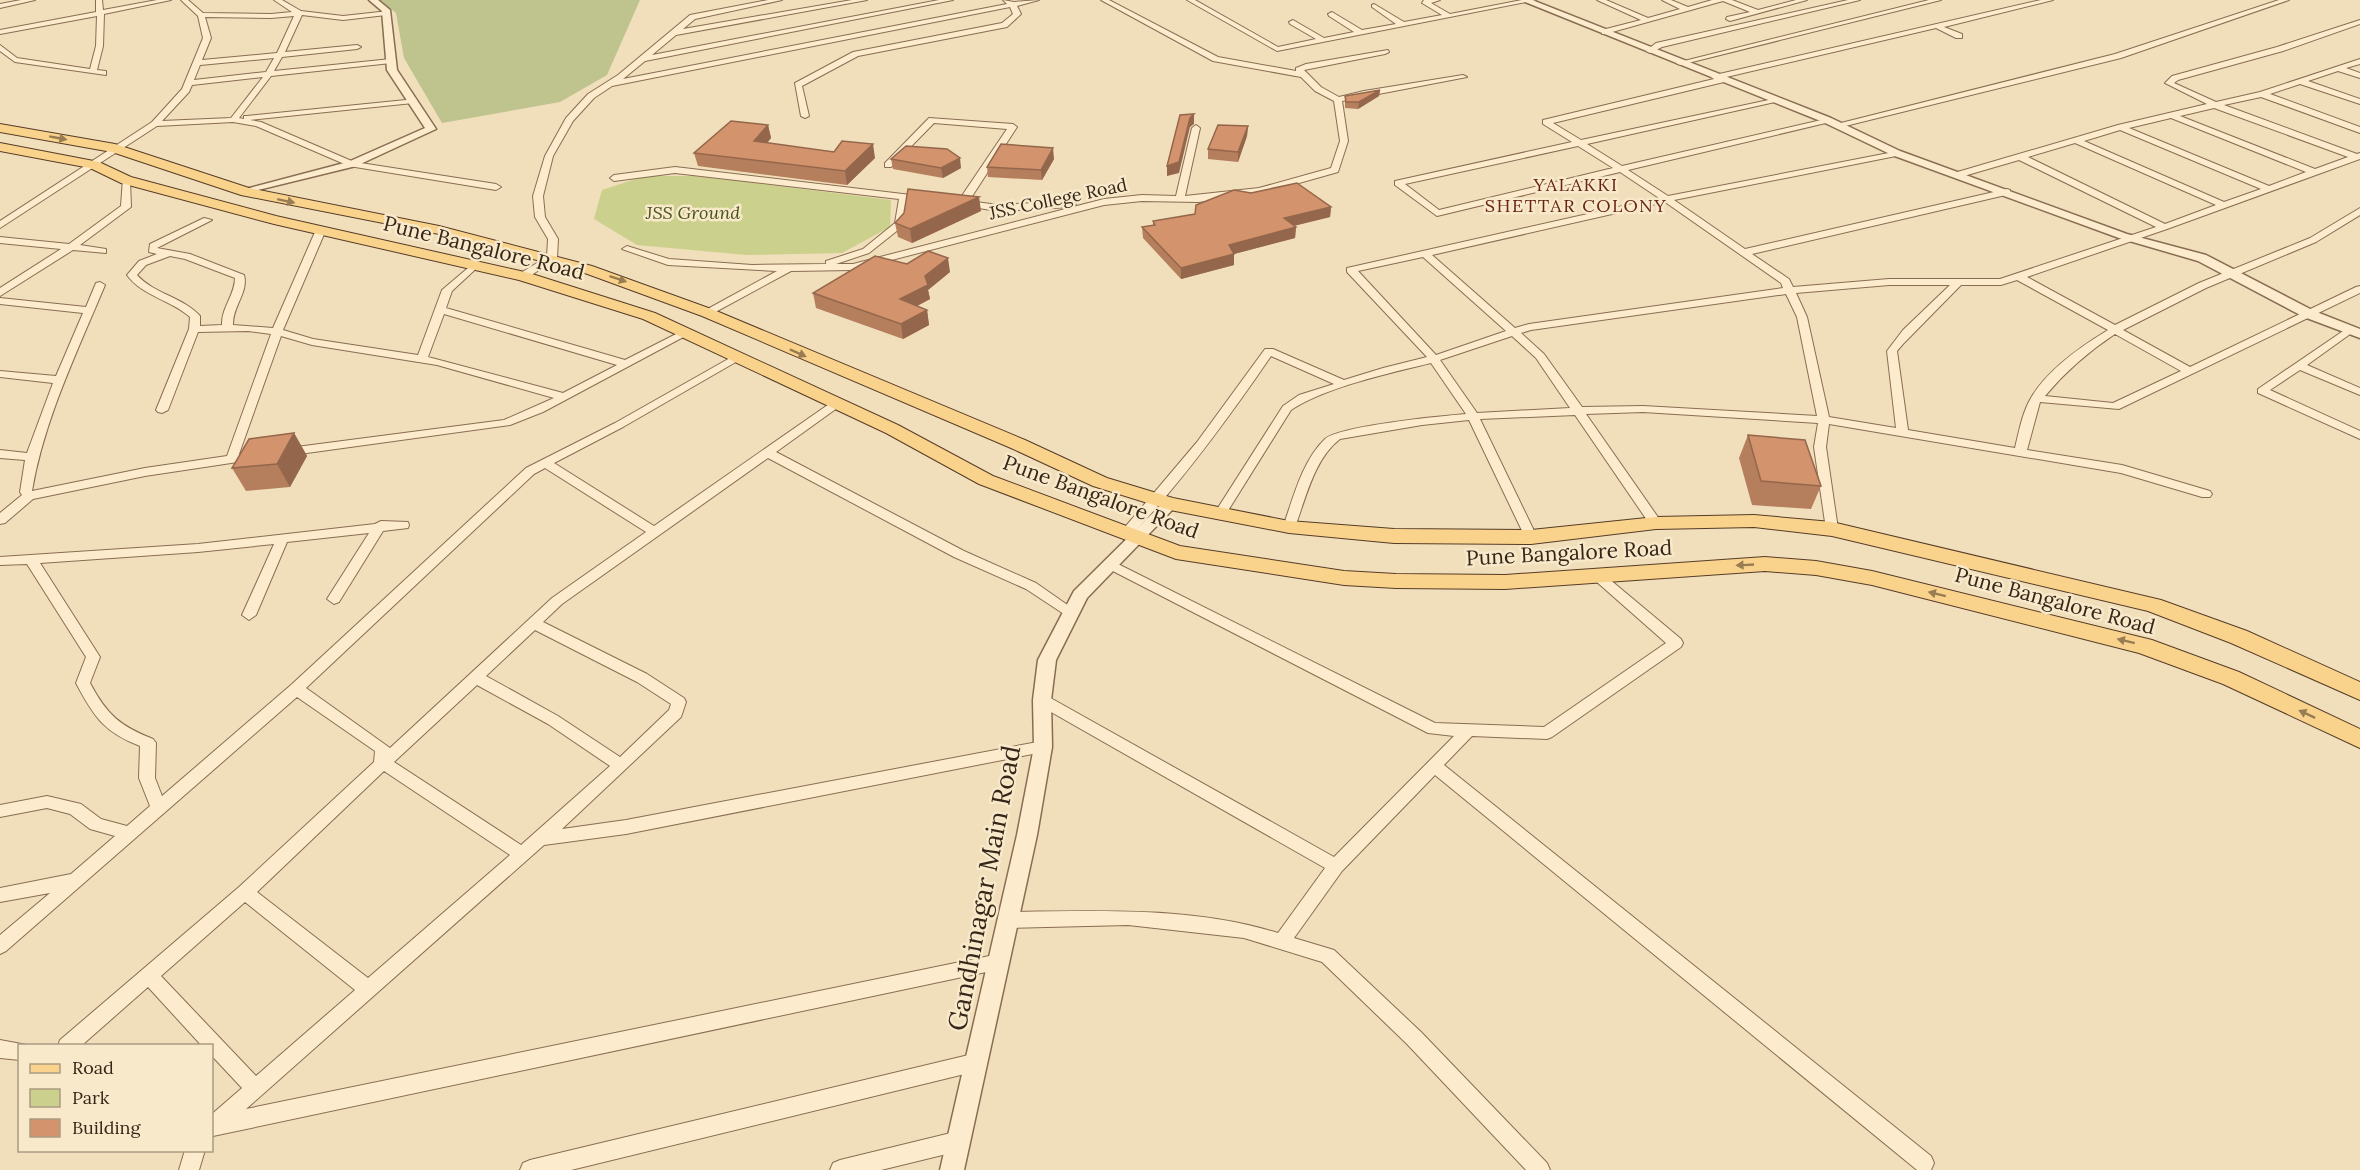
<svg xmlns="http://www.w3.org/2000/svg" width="2360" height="1170" viewBox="0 0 2360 1170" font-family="Lora,serif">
	<rect width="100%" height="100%" fill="#f1deba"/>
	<polygon fill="#cbd08d" points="645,176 696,176 891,200 890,227 842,253 747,255 637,245 594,219 602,190"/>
	<polygon fill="#bfc38e" points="380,0 640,0 607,75 560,102 442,123 404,58 396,13"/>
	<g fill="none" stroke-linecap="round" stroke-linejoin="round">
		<g stroke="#896d53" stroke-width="2">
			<g id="minor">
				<polygon points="21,0 35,0 0,8 0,4"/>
				<polygon points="96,0 102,0 103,10 157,0 171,0 104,14 103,46 97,70 106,71 106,75 15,62 0,51 0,45 17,58 90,69 96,46 97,16 0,34 0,30 96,12"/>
				<path d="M181,0H188L203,13L271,14L292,12L274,0H282L301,11L343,16L389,11L390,13L386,15L343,20L302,15L285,52L357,45L361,47L357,49L282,57L274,71L391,59L395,61L391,63L271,76L239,118L244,119V116H247L416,99L417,101L413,103L250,120L261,122L354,162L496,184L501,187L496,190L349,166L256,126L233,122L157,126L0,228V221L152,122L182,89L203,38L198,16ZM294,16L277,53L202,60L211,38L205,17L271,18ZM274,58L266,72L194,80L200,65ZM263,77L231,118L162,121L189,92L192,85Z"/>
				<polygon points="768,0 782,0 695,19 683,29 852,0 867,0 676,35 652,55 939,0 953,0 645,61 623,79 1007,4 1003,0 1014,2 1039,0 1017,6 1021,14 1007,27 858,56 802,86 809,116 805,118 801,116 795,83 853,52 1002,23 1013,14 1010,7 612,86 594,98 573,121 553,156 543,196 545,217 558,239 557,258 527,278 519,278 519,274 547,257 548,239 535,217 533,196 545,156 566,118 588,94 618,75 690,15"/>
				<polygon points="1101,0 1109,0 1218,57 1296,71 1296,68 1306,64 1388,50 1389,52 1385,54 1304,70 1321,87 1339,97 1364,91 1463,75 1467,77 1342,101 1348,141 1338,172 1260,194 1198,202 1142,201 1104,205 853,270 791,271 708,316 703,313 704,311 777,271 668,265 622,249 627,246 669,259 752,265 826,264 826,261 863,249 895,223 899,199 675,173 614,181 610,178 614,175 675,167 928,197 928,201 908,200 903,226 869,253 836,264 853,264 1104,199 1142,195 1176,196 1192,128 1196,125 1200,128 1185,196 1259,188 1331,168 1340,141 1334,101 1315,91 1301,77 1213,61"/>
				<polygon points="1187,0 1195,0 1278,47 1316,39 1290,24 1289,22 1293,20 1324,38 1354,32 1329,16 1328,14 1332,12 1362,30 1396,24 1372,7 1372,5 1374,4 1404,22 1442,15 1422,3 1424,0 1440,0 1431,3 1450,14 1522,0 1536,0 1277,51"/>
				<polygon points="1597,0 1606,0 1648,18 1680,9 1662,0 1671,0 1688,7 1712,0 1732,0 1758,10 1796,0 1807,0 1730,21 1726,19 1727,17 1750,12 1723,1 1605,34 1602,34 1602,30 1641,20"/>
				<polygon points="1848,0 1860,0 1662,47 1650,53 1646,51 1656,43"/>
				<polygon points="1929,0 1941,0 1680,65 1676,63"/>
				<path d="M2041,0H2053L1944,27L1962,34V38H1956L1936,28L1722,78L1725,80L1724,82L1553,123L1581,140L1778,98V102H1775L1587,144L1622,166L1830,118V122L1628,170L1668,196L1899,151V155L1896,156L1674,200L1745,249L2007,189L2010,190V194L1752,254L1789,279L1793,287L1889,279H2000L2156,227L2019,160L1957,178L1954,177V173L2118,125L2207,104L2165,83L2172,76L2277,47L2360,20V24L2283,51L2178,80L2174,83L2216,102L2260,92L2360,59V64L2346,68L2360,73V78L2338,71L2308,81L2360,99V104L2300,84L2270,94L2360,127V133L2261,97L2224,105L2357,154L2360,153V159L2167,229L2027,277L2115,325L2199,283L2310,238L2360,208V215L2316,242L2206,288L2123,330L2190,367L2356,287L2360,286V293L2119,409L2040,402L2027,450L2122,465L2210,491L2212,494L2210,497H2202L2121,473L1829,424L1826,447L1838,529L1832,533L1826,529L1814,447L1818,423L1643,412L1586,414L1662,523L1656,527L1651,526L1575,415L1480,419L1537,537L1536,540L1531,541L1525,537L1469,420L1422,425L1340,439C1314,459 1306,498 1295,527L1289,531L1283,527C1293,499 1302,461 1325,439C1339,426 1441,416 1466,414L1431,363C1390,373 1326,387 1291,410L1224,517H1216L1214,514L1283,406L1299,395L1334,384L1271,356C1228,419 1183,480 1131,536H1121L1120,533L1197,442L1265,349H1273L1344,380L1383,368L1427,357L1347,272V268L1659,198L1620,172L1437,216L1395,185V181L1572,142L1543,124V120L1714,79L1711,77L1715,75ZM2214,108L2348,157L2315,169L2180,116ZM2171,118L2306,172L2269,186L2129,128ZM2120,130L2261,189L2224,202L2084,141ZM2075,143L2216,205L2165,224L2028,157ZM1578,146L1613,168L1439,210L1405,184ZM1665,202L1781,283L1783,288L1529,324L1515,328L1432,255ZM1423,257L1506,331L1436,355L1358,271ZM2017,280L2108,330C2080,347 2047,370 2031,398C2022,413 2019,432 2015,448L1908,430L1897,351L1903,344L1961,285H2001ZM1889,285H1950L1903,330L1887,351L1896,428L1829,417L1807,317L1796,293ZM1786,294L1797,317L1817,416L1643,406L1582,407L1544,354L1521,333L1531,330ZM2115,334L2181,371L2113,403L2045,396C2066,371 2088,352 2115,334ZM1512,336L1536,358L1570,408L1477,413L1440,360Z"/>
				<polygon points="2279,0 2289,0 2121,58 1837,128 1833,125 2115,54"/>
				<polygon points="929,118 1013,124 1017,127 969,201 998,205 1071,201 1076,204 1071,207 998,211 959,205 957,203 1007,129 934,123 891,167 885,167 885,163"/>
				<polygon points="123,178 130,180 131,207 80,245 106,249 106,253 73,250 0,296 0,288 61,249 0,243 0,237 69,244 121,206"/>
				<path d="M204,218L212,220L157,248L190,254L244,275C249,292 232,307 233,325L273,328L315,232L320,229L325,232L283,330L313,339L418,355L442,290L475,262L480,265L452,291L446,308L625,360L680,332H688L689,334L543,412L510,425L285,456L281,455L279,452L281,449L504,420L554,398L437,365L312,345L281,336L239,454L258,453L260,456L258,459L145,476L33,499L5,523L0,524V513L22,495L20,492L25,460L0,458V450L27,453L53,383L0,377V371L56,376L83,313L0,304V298L86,307L96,283L100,282L105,285C77,352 44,420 32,491L145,468L227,456L271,334L248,331L198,332L168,410L162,413L158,412L156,410L189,329L190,317C171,300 142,296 127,275L139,261L157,254L149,252L150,244ZM170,256L185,259L235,278C235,295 221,308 222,325L200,326V316C183,297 154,294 137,275L146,265ZM444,314L617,365L563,393L428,357Z"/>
				<polygon points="2349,327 2354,330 2353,332 2307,365 2360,388 2360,395 2300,370 2270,390 2360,431 2360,439 2258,393 2258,389"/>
				<path d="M737,354L741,355V359L623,427L554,463L654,526L832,402H840V406L776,452L964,551L1036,583L1079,613L1072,618L1067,616L1026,589L954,557L768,458L562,604L543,622L647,674L684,698L686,702L681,717L562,829L626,820L1043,741L1048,743L1051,747L1048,751L626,834L544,845L246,1109L999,954L1005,956L1008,962L1005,968L213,1136L212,1114L242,1088L212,1056V1046H202L148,987L81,1046H58L60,1040L239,887L374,762L375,751L297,697L6,951L0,954V935L50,893L0,902V888L71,874L115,836L90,829L70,814L47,808L0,817V805L47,796L81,804L101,819L127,826L150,806L139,778L140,746C104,732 94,717 76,683L86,657L27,564L0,565V557L198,544L375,524L381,521L408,522L409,525L408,528L383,531L339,602L334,604L327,599L369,533L287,542L256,615L249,620L242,615L274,544L198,552L40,563L100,657L90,683C107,715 120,726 153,739L156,743L155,778L162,796L291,685L526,468L615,423ZM545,468L646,532L552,598L390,748L306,688L534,474ZM535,630L637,682L671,704L669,710L620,757L558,716L486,676ZM477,685L548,724L610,766L521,845L394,762ZM384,771L510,855L368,978L257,892ZM245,902L355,990L256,1076L161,976Z"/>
				<path d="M1110,560L1435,723L1544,727L1666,643L1590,576L1592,573H1602L1681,639L1683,643L1681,647L1552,737L1547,739L1472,736L1444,765L1931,1156L1934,1163L1931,1170H1917L1435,775L1342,871L1294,938L1334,950L1421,1032L1547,1163L1550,1170H1526L1407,1044L1322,962L1244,938L1128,925L1008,928L1002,925L999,920L1002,915L1008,912C1098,911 1191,906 1278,933L1325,868L1037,704L1035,700L1037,696H1047L1334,857L1454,736L1428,733L1105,567L1103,564Z"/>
				<polygon points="0,1040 27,1045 20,1046 20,1060 0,1058"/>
				<polygon points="977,1053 984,1056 986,1062 984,1068 977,1071 571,1170 520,1170 523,1163 530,1160"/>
				<polygon points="959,1131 966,1134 969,1141 966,1148 959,1151 881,1170 830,1170 833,1163 840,1160"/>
				<polygon points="185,1150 205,1150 199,1170 179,1170"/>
			</g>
		</g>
		<g stroke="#896d53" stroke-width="3">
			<g id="tertiary">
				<polygon points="369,0 378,0 390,10 397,70 436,129 356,166 242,194 242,190 348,162 425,128 387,70 382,11"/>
				<polygon points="1520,0 1532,0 1831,118 1900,151 2127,234 2206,255 2314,311 2360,329 2360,338 2304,317 2198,261 2119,238 1892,155 1823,122"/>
				<polygon points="1170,499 1178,504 1175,507 1087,598 1056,660 1051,700 1052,747 1037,835 964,1170 940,1170 1017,835 1034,747 1033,700 1038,660 1074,591 1165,501"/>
			</g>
		</g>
		<g stroke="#563c28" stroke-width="2">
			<g id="primary">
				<polygon points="0,124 115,144 249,188 439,226 592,266 714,310 1025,440 1107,478 1173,498 1289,521 1394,529 1531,530 1656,517 1754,515 1832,522 2161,600 2247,631 2360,682 2360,700 2231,643 2148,611 1832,536 1754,527 1656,529 1531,544 1394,543 1289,533 1170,510 1093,486 1011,448 702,316 582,272 439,234 241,195 112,152 0,132"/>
				<polygon points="0,143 99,162 131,177 276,216 529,273 655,313 898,425 993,476 1180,546 1344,571 1396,574 1505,575 1765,557 1816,561 1872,571 2152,640 2239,672 2360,729 2360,748 2223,684 2139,653 1872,585 1816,575 1765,571 1505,589 1396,588 1344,585 1176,559 979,484 886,433 643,319 519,280 274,224 121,183 90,168 0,151"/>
			</g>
		</g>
		<use href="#minor" fill="#fceccd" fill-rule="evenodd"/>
		<use href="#tertiary" fill="#fceccd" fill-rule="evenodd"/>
		<use href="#primary" fill="#f9d38c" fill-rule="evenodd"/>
	</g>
	<g fill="#b57e5d">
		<polygon points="1380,90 1379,96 1358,109 1345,108 1345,96"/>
		<polygon points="768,125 771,138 767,143 875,158 847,185 698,166 694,153"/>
		<polygon points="1248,126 1247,136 1238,162 1208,159 1208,149"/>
		<polygon points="891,159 961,168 943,178 893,169"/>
		<polygon points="1054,159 1042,180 988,177 987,167"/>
		<polygon points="1331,207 1330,217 1294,226 1296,227 1295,238 1234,254 1234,265 1181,279 1143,238 1142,227 1153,225 1153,221"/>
		<polygon points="981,211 912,243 898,237 895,223"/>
		<polygon points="907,264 950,272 928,290 930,299 917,306 927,310 929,325 903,339 816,308 813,293"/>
		<polygon points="294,433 307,456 290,487 246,491 232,468"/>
		<polygon points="1748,435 1821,486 1811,509 1752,505 1739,458"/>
	</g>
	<g fill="#94674c">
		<polygon points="1380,90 1379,96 1358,109 1359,102"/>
		<polygon points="1194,114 1194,124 1190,127 1179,173 1167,176 1167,166 1190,118"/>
		<polygon points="768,125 771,138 757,155 754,141"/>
		<polygon points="1248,126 1247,136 1238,162 1238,152"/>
		<polygon points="873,144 875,158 847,185 845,171"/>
		<polygon points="1053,148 1054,159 1042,180 1041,170"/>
		<polygon points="960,158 961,168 943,178 941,168"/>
		<polygon points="979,197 981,211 912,243 910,229"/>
		<polygon points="1331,207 1330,217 1284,228 1284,218"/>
		<polygon points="1296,227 1295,238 1234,254 1234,265 1181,279 1181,268 1229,245"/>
		<polygon points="948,258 950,272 928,290 930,299 902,314 900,299 925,276"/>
		<polygon points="927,310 929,325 903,339 901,324"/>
		<polygon points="294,433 307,456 290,487 277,464"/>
	</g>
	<g fill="#d3936c" stroke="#94674c" stroke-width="1.5">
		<polygon points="1380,90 1359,102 1346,102 1345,96"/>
		<polygon points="1194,114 1190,118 1179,162 1167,166 1180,115"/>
		<polygon points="731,121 768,125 754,141 834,152 842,141 873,144 845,171 694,153"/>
		<polygon points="1218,125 1248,126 1238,152 1208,149"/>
		<polygon points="1001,144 1053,148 1041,170 987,167"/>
		<polygon points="906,146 947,149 960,158 941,168 891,159"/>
		<polygon points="1297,183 1331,207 1284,218 1296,227 1229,245 1234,254 1181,268 1142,227 1155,225 1153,221 1195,214 1196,205 1234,190 1251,193"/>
		<polygon points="908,189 979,197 910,229 895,223 904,213"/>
		<polygon points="928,251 948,258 925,276 928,285 900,299 927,310 901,324 813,293 875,256 907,264"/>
		<polygon points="294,433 277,464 232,468 249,439"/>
		<polygon points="1748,435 1805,440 1821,486 1761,481"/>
	</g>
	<defs><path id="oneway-solid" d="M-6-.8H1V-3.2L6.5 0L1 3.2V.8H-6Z" transform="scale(1.5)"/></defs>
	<g fill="#987c52">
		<use href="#oneway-solid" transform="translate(58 138) rotate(10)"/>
		<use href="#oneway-solid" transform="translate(286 201) rotate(12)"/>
		<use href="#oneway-solid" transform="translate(618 279) rotate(18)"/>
		<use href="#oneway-solid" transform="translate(798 353) rotate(24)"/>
		<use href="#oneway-solid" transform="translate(1745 565) rotate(177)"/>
		<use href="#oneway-solid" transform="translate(1937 594) rotate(-166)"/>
		<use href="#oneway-solid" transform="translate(2126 641) rotate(-166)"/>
		<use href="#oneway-solid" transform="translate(2307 714) rotate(-155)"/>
	</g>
	<g text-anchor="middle" stroke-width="5" stroke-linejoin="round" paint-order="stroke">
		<g font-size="18" letter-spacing="1.5" fill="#672315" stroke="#f8e9ca">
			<text x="1576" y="191">YALAKKI<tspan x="1576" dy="21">SHETTAR COLONY</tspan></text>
		</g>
		<g font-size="18" fill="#362619" stroke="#f8e9ca">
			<text transform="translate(1058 199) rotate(-12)" y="6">JSS College Road</text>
		</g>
		<g font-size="18" font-style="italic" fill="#49551e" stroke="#f8e9ca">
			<text x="693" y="219">JSS Ground</text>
		</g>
		<g font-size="21" fill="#362619" stroke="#f8e9ca">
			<text transform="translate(484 248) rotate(14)" y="7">Pune Bangalore Road</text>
			<text transform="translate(1101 497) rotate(20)" y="7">Pune Bangalore Road</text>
			<text transform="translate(1569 553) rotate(-3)" y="7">Pune Bangalore Road</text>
			<text transform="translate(2055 601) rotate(15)" y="7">Pune Bangalore Road</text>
		</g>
		<g font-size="26" fill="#362619" stroke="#f8e9ca">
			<text transform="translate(984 888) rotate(-79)" y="9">Gandhinagar Main Road</text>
		</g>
	</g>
	<rect x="18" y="1044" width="195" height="108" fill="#f8e9ca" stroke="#aa9b83" stroke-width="1.5"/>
	<rect x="30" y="1064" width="30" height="9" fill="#f9d38c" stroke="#aa9b83" stroke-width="1.5"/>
	<text x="72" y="1074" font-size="18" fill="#362619">Road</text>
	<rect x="30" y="1089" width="30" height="18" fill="#cbd08d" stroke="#aa9b83" stroke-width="1.5"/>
	<text x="72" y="1104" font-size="18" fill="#362619">Park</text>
	<rect x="30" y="1119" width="30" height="18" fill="#d3936c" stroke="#aa9b83" stroke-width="1.5"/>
	<text x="72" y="1134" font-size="18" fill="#362619">Building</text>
</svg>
